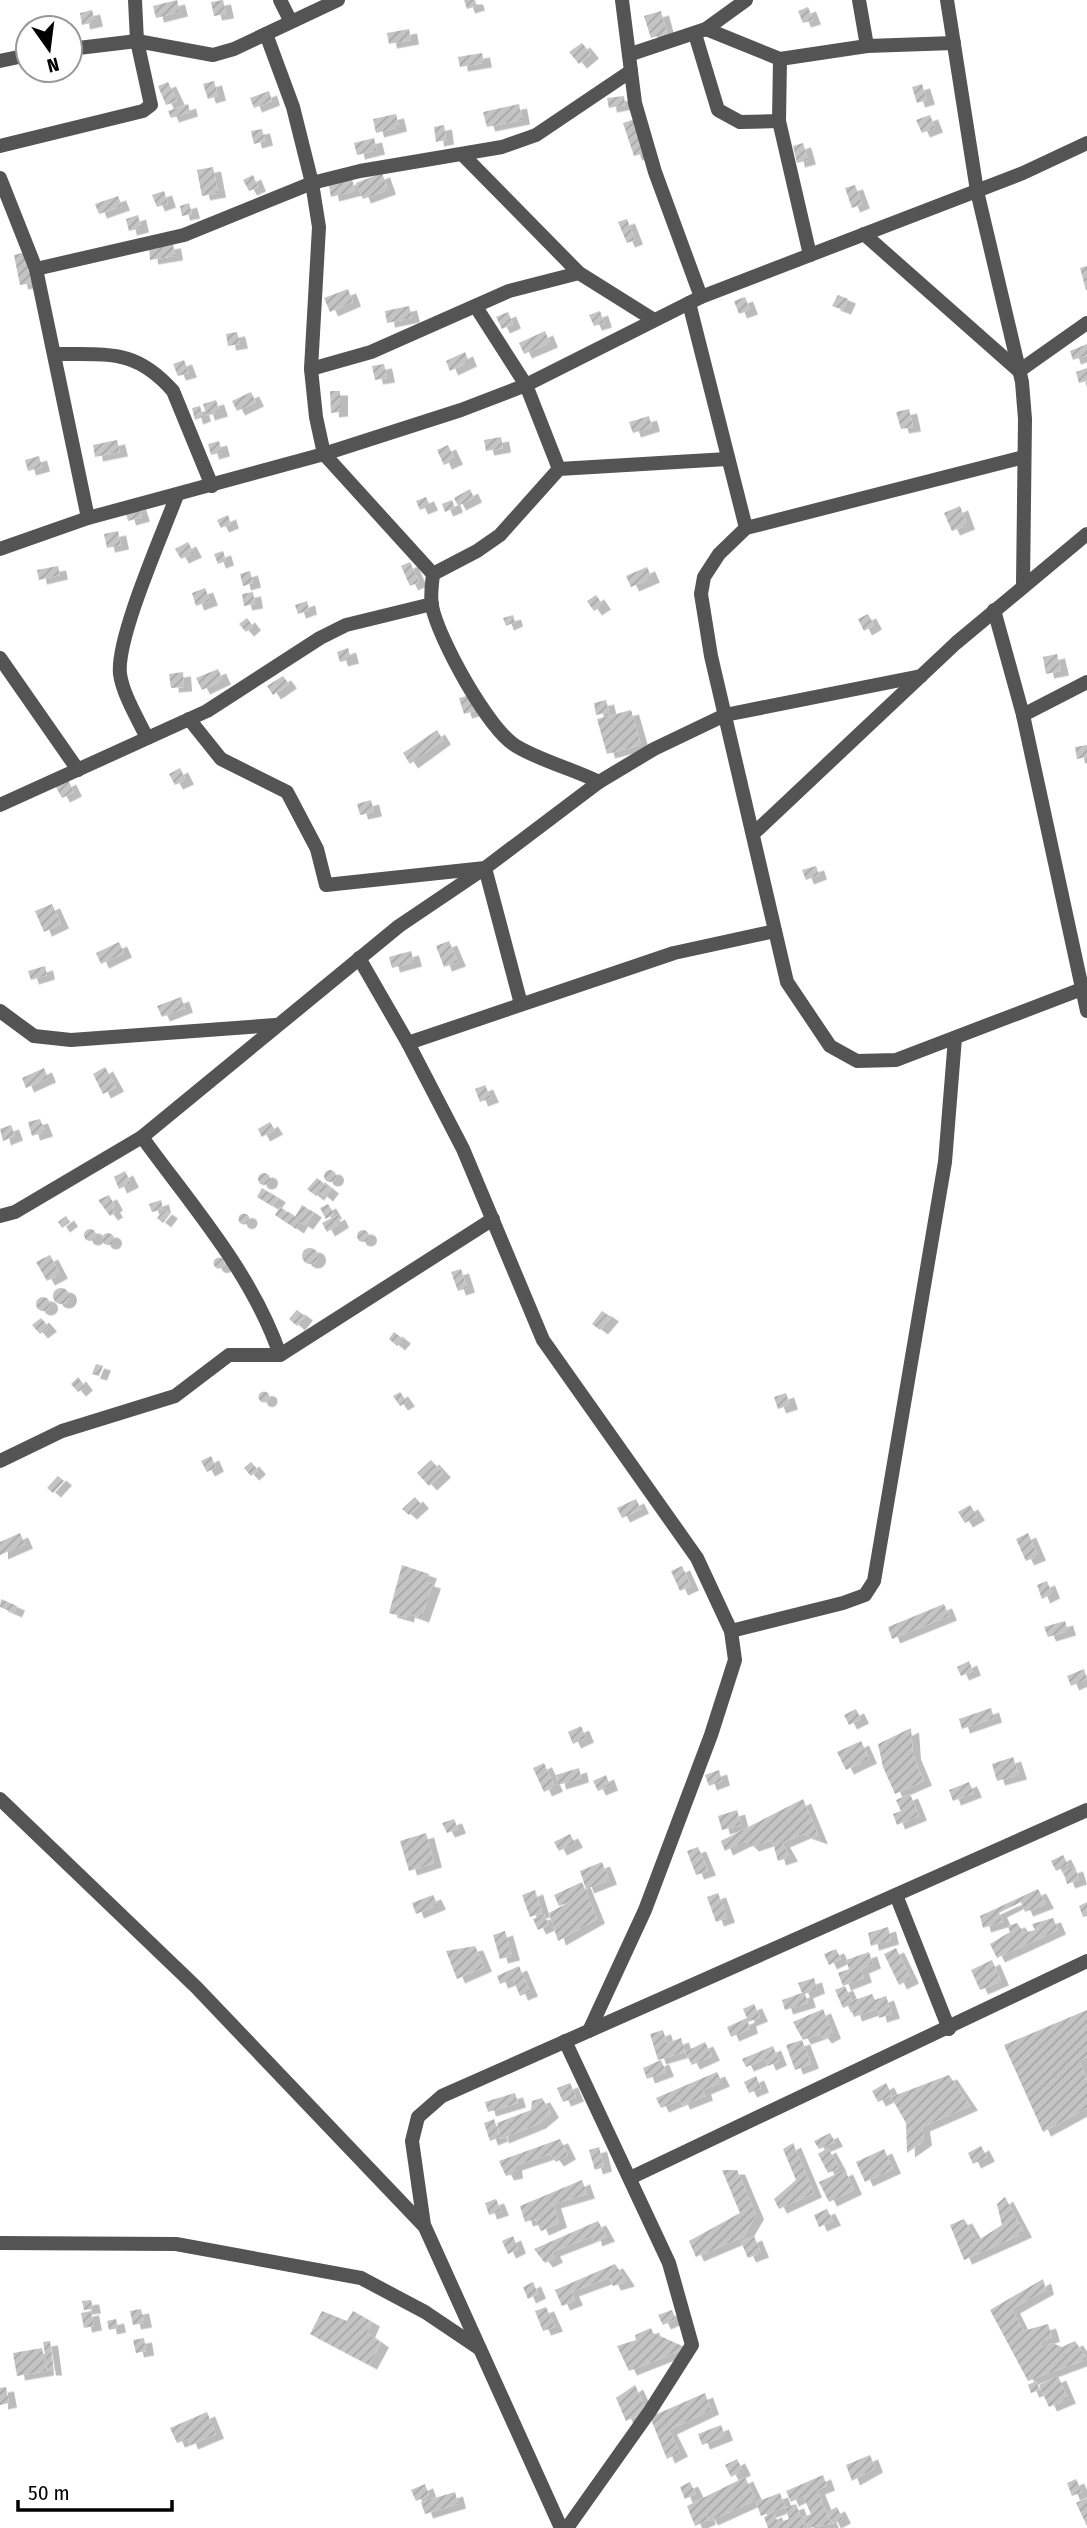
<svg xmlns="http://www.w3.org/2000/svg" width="1087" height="2528" viewBox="0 0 1087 2528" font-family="'Fira Sans Condensed',sans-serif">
	<defs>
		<pattern id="building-hatch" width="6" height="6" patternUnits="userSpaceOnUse" patternTransform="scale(1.75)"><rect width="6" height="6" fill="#c4c4c4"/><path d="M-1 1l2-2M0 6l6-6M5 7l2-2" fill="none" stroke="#a7a7a7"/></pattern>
		<filter id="shadow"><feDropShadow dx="8" dy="4.5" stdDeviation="0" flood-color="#0004"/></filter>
	</defs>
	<rect width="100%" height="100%" fill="#fff"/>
	<g fill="url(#building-hatch)" filter="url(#shadow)">
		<polygon points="177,0 180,12 156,18 153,6"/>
		<polygon points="223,0 226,14 214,16 211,2"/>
		<polygon points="464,0 475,0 477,6 467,9"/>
		<polygon points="808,7 813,20 803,23 798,11"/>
		<polygon points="92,10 95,22 82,25 80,13"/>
		<polygon points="661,11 667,33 651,38 644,16"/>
		<polygon points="409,29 411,40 389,44 387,33"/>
		<polygon points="582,43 591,54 579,64 569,52"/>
		<polygon points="482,53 484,63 460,67 458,57"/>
		<polygon points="214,81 218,96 208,99 203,84"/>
		<polygon points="168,82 177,101 166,105 158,86"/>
		<polygon points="922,84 927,100 917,103 912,87"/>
		<polygon points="269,91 272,101 254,108 250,98"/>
		<polygon points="624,96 625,105 609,108 607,98"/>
		<polygon points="188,104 190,112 171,118 168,111"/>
		<polygon points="519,104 522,120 487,127 483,112"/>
		<polygon points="396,114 399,127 376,133 373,119"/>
		<polygon points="930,115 935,128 922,133 916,120"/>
		<polygon points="635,119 645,153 634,156 623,123"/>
		<polygon points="444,125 446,140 436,142 434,127"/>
		<polygon points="262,129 265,141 254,144 251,131"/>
		<polygon points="374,138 377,150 357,155 354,143"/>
		<polygon points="803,143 808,160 797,163 793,146"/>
		<polygon points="213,167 218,193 202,196 197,170"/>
		<polygon points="382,173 388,190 363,199 356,183"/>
		<polygon points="253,175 258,187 249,191 243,180"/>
		<polygon points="352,179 355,191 331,197 329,186"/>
		<polygon points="855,185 862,204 852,208 845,188"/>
		<polygon points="164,191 168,203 157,207 152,195"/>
		<polygon points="118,196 122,206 99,214 95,204"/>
		<polygon points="189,203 192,214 182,216 180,206"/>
		<polygon points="138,215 141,228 129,231 126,219"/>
		<polygon points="627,219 635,240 627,243 618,222"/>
		<polygon points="173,244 175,256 150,260 149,247"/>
		<polygon points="26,252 33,283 20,285 14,255"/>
		<polygon points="1087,266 1087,290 1086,290 1080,268"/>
		<polygon points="348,289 353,302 330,312 324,298"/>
		<polygon points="838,295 848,299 843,310 832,306"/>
		<polygon points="745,297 750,310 739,314 734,301"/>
		<polygon points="409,306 412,318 387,323 385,311"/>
		<polygon points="600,311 604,323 594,326 589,315"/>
		<polygon points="508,312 513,324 502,329 496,317"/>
		<polygon points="545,331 550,343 524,354 519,343"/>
		<polygon points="237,332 240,344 228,346 226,334"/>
		<polygon points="1087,344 1087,355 1073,360 1070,351"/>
		<polygon points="465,352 469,362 450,371 446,361"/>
		<polygon points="184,360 189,373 178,376 173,364"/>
		<polygon points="384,364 387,378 375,380 372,366"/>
		<polygon points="1087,368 1087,381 1079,383 1076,372"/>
		<polygon points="330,391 340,391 340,412 331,413"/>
		<polygon points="251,392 256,402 237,411 232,401"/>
		<polygon points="216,400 220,412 207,416 203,404"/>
		<polygon points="200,406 203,417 195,420 192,408"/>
		<polygon points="909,409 913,427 901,429 896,412"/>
		<polygon points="649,416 652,427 633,433 629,422"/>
		<polygon points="501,437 503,448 486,451 484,440"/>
		<polygon points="117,440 120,452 95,457 93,445"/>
		<polygon points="219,441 222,452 211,455 208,444"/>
		<polygon points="448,445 455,460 444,465 437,450"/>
		<polygon points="39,456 42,467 28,471 25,460"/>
		<polygon points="470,489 474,498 458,506 454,498"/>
		<polygon points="426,497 430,506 420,510 416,501"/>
		<polygon points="452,500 455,508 445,512 442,504"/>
		<polygon points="138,505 142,517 128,521 125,509"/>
		<polygon points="960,506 967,525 952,531 944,513"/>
		<polygon points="228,515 231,524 221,528 217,520"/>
		<polygon points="118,531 121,545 107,548 104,534"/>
		<polygon points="188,542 194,553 181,559 175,549"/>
		<polygon points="223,551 226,561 218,564 214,554"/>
		<polygon points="410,562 419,582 410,586 401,566"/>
		<polygon points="58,566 60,575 39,580 37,570"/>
		<polygon points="647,567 652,578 631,587 626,576"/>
		<polygon points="250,571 253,583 243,586 240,574"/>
		<polygon points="205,588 210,601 196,606 192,593"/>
		<polygon points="253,592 255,604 244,606 242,594"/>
		<polygon points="596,595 603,605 594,611 587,601"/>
		<polygon points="307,601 309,610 298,614 295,605"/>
		<polygon points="868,614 874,625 864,631 858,619"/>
		<polygon points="513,615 515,622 506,626 503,618"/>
		<polygon points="247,618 253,626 246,632 239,624"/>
		<polygon points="348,648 351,659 340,662 337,652"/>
		<polygon points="1057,654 1061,671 1046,674 1043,657"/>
		<polygon points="218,669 223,680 202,690 196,678"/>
		<polygon points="183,672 184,687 171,688 169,674"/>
		<polygon points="283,676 289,684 273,695 267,686"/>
		<polygon points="470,695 475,711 464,714 459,698"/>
		<polygon points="606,700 609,712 596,715 594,703"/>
		<polygon points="631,710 641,745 607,754 597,719"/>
		<polygon points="437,730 443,740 410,764 403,753"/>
		<polygon points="1087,745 1087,757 1077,759 1075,747"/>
		<polygon points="180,768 186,780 175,785 169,774"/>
		<polygon points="68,780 74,792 62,798 56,787"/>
		<polygon points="371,800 374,812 360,815 357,804"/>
		<polygon points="816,866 819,875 806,880 802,870"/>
		<polygon points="52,904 61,924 44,932 35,911"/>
		<polygon points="449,941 458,962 444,967 436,946"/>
		<polygon points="119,942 124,953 101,964 96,953"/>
		<polygon points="411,951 414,962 392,968 389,957"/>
		<polygon points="45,966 47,975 31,980 28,971"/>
		<polygon points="181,997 185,1008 162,1017 157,1006"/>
		<polygon points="105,1067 116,1087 103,1094 93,1074"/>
		<polygon points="44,1068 48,1078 26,1088 22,1078"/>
		<polygon points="485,1085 491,1098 480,1102 475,1089"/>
		<polygon points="40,1119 45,1132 32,1136 28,1122"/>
		<polygon points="270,1122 275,1130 262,1137 258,1129"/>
		<polygon points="11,1125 15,1136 3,1141 0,1129"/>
		<circle cx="330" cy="1176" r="6"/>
		<polygon points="125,1171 131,1183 119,1189 114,1177"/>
		<circle cx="264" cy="1179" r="6"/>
		<polygon points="317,1178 331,1189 325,1197 319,1192 316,1196 307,1189"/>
		<polygon points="262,1188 278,1198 272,1206 257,1197"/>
		<polygon points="109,1195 115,1206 112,1208 115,1213 110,1216 98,1200"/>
		<polygon points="161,1200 163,1209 152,1212 149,1204"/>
		<polygon points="328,1204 334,1214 326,1219 320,1208"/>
		<polygon points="302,1205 314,1213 305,1225 300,1222 296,1229 275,1215 280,1207 295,1217"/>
		<polygon points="164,1210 170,1214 163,1223 157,1218"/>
		<circle cx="244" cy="1219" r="5.5"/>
		<polygon points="337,1215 341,1223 327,1232 322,1223"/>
		<polygon points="66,1216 70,1222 62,1228 58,1222"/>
		<circle cx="90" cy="1235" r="6"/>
		<circle cx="363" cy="1236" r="6"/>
		<circle cx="108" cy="1239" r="6"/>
		<circle cx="310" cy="1256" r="8"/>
		<polygon points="50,1255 60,1274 47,1281 36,1262"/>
		<circle cx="219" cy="1263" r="5.5"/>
		<polygon points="461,1269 467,1288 458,1291 451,1272"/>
		<circle cx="61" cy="1296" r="8"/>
		<circle cx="43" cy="1304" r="7"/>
		<polygon points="297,1310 305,1316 297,1326 289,1319"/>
		<polygon points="602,1311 611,1317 600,1330 592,1324"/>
		<polygon points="41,1318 49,1327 40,1334 32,1325"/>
		<polygon points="394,1332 403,1339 397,1346 389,1339"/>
		<polygon points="96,1364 103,1366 99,1376 92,1374"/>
		<polygon points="78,1377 85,1386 78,1392 71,1384"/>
		<circle cx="264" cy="1397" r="5.5"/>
		<polygon points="400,1392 407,1402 400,1406 393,1396"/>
		<polygon points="786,1393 790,1405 778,1409 774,1397"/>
		<polygon points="211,1456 216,1467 207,1472 201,1461"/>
		<polygon points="431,1460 443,1473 429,1486 417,1473"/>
		<polygon points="251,1462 258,1470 251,1476 244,1468"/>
		<polygon points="58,1476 64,1481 53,1493 47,1488"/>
		<polygon points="415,1497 421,1504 409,1515 402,1509"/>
		<polygon points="636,1499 641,1509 622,1518 617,1508"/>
		<polygon points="970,1505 977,1516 965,1523 958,1512"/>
		<polygon points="20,1533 25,1544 0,1555 0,1542"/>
		<polygon points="1028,1533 1038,1556 1026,1561 1016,1539"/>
		<polygon points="402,1565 429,1574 426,1582 433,1584 421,1618 407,1613 406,1618 389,1613"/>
		<polygon points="682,1566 691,1586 680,1591 671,1571"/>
		<polygon points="1047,1581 1052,1594 1042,1599 1037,1585"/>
		<polygon points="1,1599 17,1606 14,1613 0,1607"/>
		<polygon points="944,1604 949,1616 892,1639 888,1627"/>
		<polygon points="1065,1621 1068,1631 1048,1637 1044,1627"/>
		<polygon points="969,1661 973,1671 961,1676 957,1667"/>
		<polygon points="1084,1669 1087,1679 1071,1686 1067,1676"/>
		<polygon points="991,1708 994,1718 962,1729 959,1719"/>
		<polygon points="856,1709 861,1719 849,1725 844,1715"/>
		<polygon points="581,1726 586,1738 573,1744 568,1732"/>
		<polygon points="911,1728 913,1755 924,1781 895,1794 883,1767 878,1744"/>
		<polygon points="861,1741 869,1759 846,1770 837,1752"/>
		<polygon points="1013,1757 1019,1775 997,1781 992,1764"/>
		<polygon points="544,1763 555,1787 544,1792 533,1768"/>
		<polygon points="579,1768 581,1778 558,1785 556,1775"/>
		<polygon points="719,1770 722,1781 709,1786 705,1775"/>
		<polygon points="606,1775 610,1786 598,1791 593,1781"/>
		<polygon points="969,1782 974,1793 953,1801 949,1790"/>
		<polygon points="910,1794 919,1816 897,1825 893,1814 901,1811 896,1800"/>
		<polygon points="803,1799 820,1840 803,1834 782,1843 790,1857 778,1861 772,1840 751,1847 745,1841 725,1851 721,1841"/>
		<polygon points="737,1810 741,1825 722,1830 718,1816"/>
		<polygon points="454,1819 458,1829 447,1833 442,1823"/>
		<polygon points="426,1833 434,1863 409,1871 400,1841"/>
		<polygon points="570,1834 575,1843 559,1851 554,1842"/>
		<polygon points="698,1847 708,1871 696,1875 687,1851"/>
		<polygon points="1063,1855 1068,1865 1056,1871 1051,1861"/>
		<polygon points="602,1862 609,1880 586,1889 580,1871"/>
		<polygon points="1075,1867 1079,1880 1067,1884 1063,1871"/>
		<polygon points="582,1882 597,1919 558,1941 549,1913 571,1901 559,1906 554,1895"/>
		<polygon points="1038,1889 1046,1904 1025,1912 1021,1902 999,1913 1003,1922 983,1928 980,1916"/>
		<polygon points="535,1890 542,1913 530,1917 522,1895"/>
		<polygon points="718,1893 727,1918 716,1922 707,1897"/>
		<polygon points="433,1895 438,1905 416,1914 412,1903"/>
		<polygon points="1087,1902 1087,1916 1083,1917 1079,1906"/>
		<polygon points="544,1914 549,1925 538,1930 533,1919"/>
		<polygon points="1053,1918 1058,1930 997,1958 990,1944 1010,1932 1008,1926 1017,1923 1024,1933 1035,1930 1032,1924"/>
		<polygon points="888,1927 891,1940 871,1946 868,1933"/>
		<polygon points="505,1931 512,1956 500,1959 493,1935"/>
		<polygon points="475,1946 484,1967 457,1979 446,1951"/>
		<polygon points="896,1948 911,1979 899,1985 884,1954"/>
		<polygon points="836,1949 841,1959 829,1965 824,1954"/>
		<polygon points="869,1952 873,1964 861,1969 864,1978 843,1986 838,1973 849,1969 846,1960"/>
		<polygon points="992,1960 1001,1981 980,1990 971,1970"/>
		<polygon points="519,1966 530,1992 520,1996 513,1979 500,1984 497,1976"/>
		<polygon points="814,1978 817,1989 805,1994 808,2003 785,2010 782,2000 802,1993 798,1983"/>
		<polygon points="845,1986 852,2001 872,1994 875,2000 886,1996 892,2014 879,2018 877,2009 854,2017 850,2005 843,2008 835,1990"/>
		<polygon points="754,2004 760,2017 748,2022 750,2029 731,2037 727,2027 747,2018 743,2009"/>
		<polygon points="823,2009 833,2034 824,2039 820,2034 803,2040 793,2022"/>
		<polygon points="1087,2010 1087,2057 1079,2061 1087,2080 1087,2108 1043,2132 1004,2045"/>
		<polygon points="663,2030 667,2043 681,2038 685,2052 658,2060 650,2034"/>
		<polygon points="802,2040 811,2064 795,2070 786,2045"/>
		<polygon points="705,2042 712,2056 692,2065 685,2052"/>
		<polygon points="773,2046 779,2061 768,2066 765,2059 746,2067 742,2059"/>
		<polygon points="661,2060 666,2072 647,2079 643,2068"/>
		<polygon points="717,2072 722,2082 703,2090 705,2096 682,2105 680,2100 661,2108 656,2098"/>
		<polygon points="949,2075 970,2106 922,2127 924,2141 907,2153 906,2123 891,2097"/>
		<polygon points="756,2076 761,2088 749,2093 744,2082"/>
		<polygon points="570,2083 576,2097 563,2102 557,2088"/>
		<polygon points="886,2083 892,2095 878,2102 872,2091"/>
		<polygon points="515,2093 518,2103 488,2112 485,2102"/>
		<polygon points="542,2098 551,2113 538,2124 501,2139 497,2123 531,2110 532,2101"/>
		<polygon points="494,2119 500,2137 490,2141 484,2123"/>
		<polygon points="830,2133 835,2142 819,2149 814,2141"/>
		<polygon points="560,2139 568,2155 556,2162 550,2154 514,2166 515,2174 506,2176 499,2161"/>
		<polygon points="793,2143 814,2193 779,2209 774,2199 796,2180 783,2149"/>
		<polygon points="981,2146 987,2157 973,2164 968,2153"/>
		<polygon points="599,2147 604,2167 595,2170 589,2150"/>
		<polygon points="828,2148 839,2168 828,2173 818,2154"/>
		<polygon points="884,2149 893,2169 865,2182 856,2162"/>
		<polygon points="722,2170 737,2170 756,2215 743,2237 696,2257 689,2241 740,2213"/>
		<polygon points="845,2170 854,2190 829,2202 819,2182"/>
		<polygon points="582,2180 587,2194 553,2204 559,2223 541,2231 535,2219 525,2222 520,2206"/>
		<polygon points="1005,2197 1024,2233 964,2260 950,2225 964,2219 977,2241 1002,2225 997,2204"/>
		<polygon points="496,2199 501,2211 489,2215 485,2203"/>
		<polygon points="827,2209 833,2221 819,2227 814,2215"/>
		<polygon points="598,2221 607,2237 594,2242 593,2236 552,2252 555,2258 545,2263 534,2249"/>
		<polygon points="513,2236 518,2249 508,2254 502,2241"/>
		<polygon points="754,2236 761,2253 748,2258 741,2242"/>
		<polygon points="615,2264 627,2282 613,2286 609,2278 571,2292 575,2301 562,2306 555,2290"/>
		<polygon points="1043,2279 1046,2290 1012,2309 1023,2331 1048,2324 1052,2337 1041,2342 1042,2348 1052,2343 1062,2347 1075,2341 1087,2359 1028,2381 990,2310"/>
		<polygon points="533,2282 538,2294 528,2299 523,2287"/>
		<polygon points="91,2300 93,2309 84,2310 82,2301"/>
		<polygon points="546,2307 555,2327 543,2331 535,2311"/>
		<polygon points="141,2309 144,2323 133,2325 130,2311"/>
		<polygon points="672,2310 676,2319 663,2325 658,2315"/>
		<polygon points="91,2311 94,2326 84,2328 81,2313"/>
		<polygon points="322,2311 347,2321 353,2311 372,2322 367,2333 381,2343 369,2365 310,2334"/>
		<polygon points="116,2319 118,2328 109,2330 107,2321"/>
		<polygon points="651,2328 653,2333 687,2348 629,2371 617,2346 636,2340 635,2335"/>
		<polygon points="144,2338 146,2351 136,2353 133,2340"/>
		<polygon points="50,2341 54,2371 48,2371 43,2342"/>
		<polygon points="42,2348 46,2371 17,2376 13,2353"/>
		<polygon points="1058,2376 1068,2399 1049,2407 1039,2385"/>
		<polygon points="1036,2381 1040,2390 1031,2393 1028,2385"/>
		<polygon points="635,2385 647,2411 626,2421 616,2398"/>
		<polygon points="6,2387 9,2403 0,2405 0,2388"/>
		<polygon points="705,2393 711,2410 669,2430 680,2452 667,2459 650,2417"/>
		<polygon points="207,2412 216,2434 190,2445 188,2439 177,2443 170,2428"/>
		<polygon points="721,2425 725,2436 702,2445 698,2434"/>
		<polygon points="870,2455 875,2468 852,2481 846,2465"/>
		<polygon points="737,2459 743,2471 731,2477 725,2465"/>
		<polygon points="823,2475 827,2486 817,2490 831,2524 808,2528 803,2517 811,2514 803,2496 791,2502 786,2491"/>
		<polygon points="745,2477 756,2500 710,2521 705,2512 708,2520 695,2526 687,2506"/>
		<polygon points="1076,2479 1082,2492 1072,2496 1067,2483"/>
		<polygon points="690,2482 696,2494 685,2499 680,2487"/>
		<polygon points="425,2484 429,2495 416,2501 411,2490"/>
		<polygon points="455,2492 458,2504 425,2514 421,2502"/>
		<polygon points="780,2493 785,2507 761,2516 756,2502"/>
		<polygon points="1086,2498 1087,2499 1087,2526 1076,2503"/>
		<polygon points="796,2504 805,2528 768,2528 764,2517 774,2513 778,2523 789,2519 785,2508"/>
		<polygon points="837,2507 843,2519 833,2524 827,2512"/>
	</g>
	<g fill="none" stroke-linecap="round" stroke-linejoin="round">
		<g stroke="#545454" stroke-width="14">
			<polyline points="280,0 290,20"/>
			<polyline points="622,0 635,103 655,172 701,297"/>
			<polyline points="859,0 867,46"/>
			<polyline points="947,0 977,191 1022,382 1025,419 1023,585"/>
			<polyline points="706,29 780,59 867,46 954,43"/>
			<path d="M266,34L293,107L312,183L319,227L311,369L316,417L324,454L433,574C432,584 430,596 432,606C438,638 488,729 516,746C541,761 573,769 599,782L654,749L725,715L921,676"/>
			<polyline points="695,34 718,110 740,122 779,121"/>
			<polyline points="70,49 137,41 213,55 234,49 338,0"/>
			<polyline points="631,54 706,29 746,0"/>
			<polyline points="780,59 779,121 810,255"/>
			<polyline points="0,61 28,55"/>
			<polyline points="0,146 143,111 151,105 137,41 135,0"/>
			<polyline points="462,154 579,273 654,320"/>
			<polyline points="0,178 36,269 88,518"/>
			<polyline points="864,234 1019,371 1087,323"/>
			<polyline points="36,269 184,235 312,183 360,171 502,147 536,135 631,71"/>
			<polyline points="689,303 746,528"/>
			<polyline points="476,307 526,385 559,469"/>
			<path d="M56,354C108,355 135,348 173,391L212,486"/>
			<polyline points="311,369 371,352 509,291 579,273"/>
			<polyline points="1024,457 746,528 719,554 704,577 701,594 711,656 787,982 830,1046 857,1061 896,1060 1087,987"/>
			<polyline points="0,549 88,518 324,454 461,410 526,385 701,297 1023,173 1087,143"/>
			<polyline points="433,574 477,551 500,535 559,469 727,459"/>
			<polyline points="994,610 1023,715 1087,1011"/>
			<polyline points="0,658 78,770"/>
			<polyline points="1023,715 1087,682"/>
			<polyline points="189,719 221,759 287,792 317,849 326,885 485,868 521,1004"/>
			<path d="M147,738C138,719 123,695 120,674C116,638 163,533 177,495"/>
			<polyline points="0,805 207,711 320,638 346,625 432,604"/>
			<polyline points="753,834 956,643 1087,534"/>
			<polyline points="359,958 408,1043 463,1149 543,1340 697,1558 731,1631 735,1660 711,1735 645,1910 589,2031"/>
			<polyline points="0,1011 34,1036 71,1040 275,1025"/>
			<polyline points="408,1043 674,953 775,931"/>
			<path d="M142,1137C192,1206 252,1273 280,1355"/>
			<polyline points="0,1216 15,1212 142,1137 399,926 485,868 599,782"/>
			<polyline points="0,1461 62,1431 175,1396 229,1355 280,1355 493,1219"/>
			<polyline points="731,1631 843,1603 865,1595 874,1581 945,1162 955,1038"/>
			<polyline points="0,1799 196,1987 423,2225"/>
			<polyline points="896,1895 949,2029"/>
			<polyline points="565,2041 669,2263 692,2345 650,2411 567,2528"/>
			<polyline points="630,2178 1087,1961"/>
			<polyline points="0,2243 176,2244 361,2278 425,2312 480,2349"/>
			<polyline points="561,2528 424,2225 412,2141 418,2117 442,2096 1087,1810"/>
		</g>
	</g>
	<g transform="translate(49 49) rotate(166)"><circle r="33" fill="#ffffff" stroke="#999999" stroke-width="2"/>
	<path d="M0-5L12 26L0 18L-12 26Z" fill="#000000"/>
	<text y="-10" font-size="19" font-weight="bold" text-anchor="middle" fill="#000000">N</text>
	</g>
	<path d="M18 2500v10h154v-10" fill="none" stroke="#000000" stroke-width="3.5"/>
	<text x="28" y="2500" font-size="21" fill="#000000" stroke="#ffffff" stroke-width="5" paint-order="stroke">50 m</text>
</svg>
